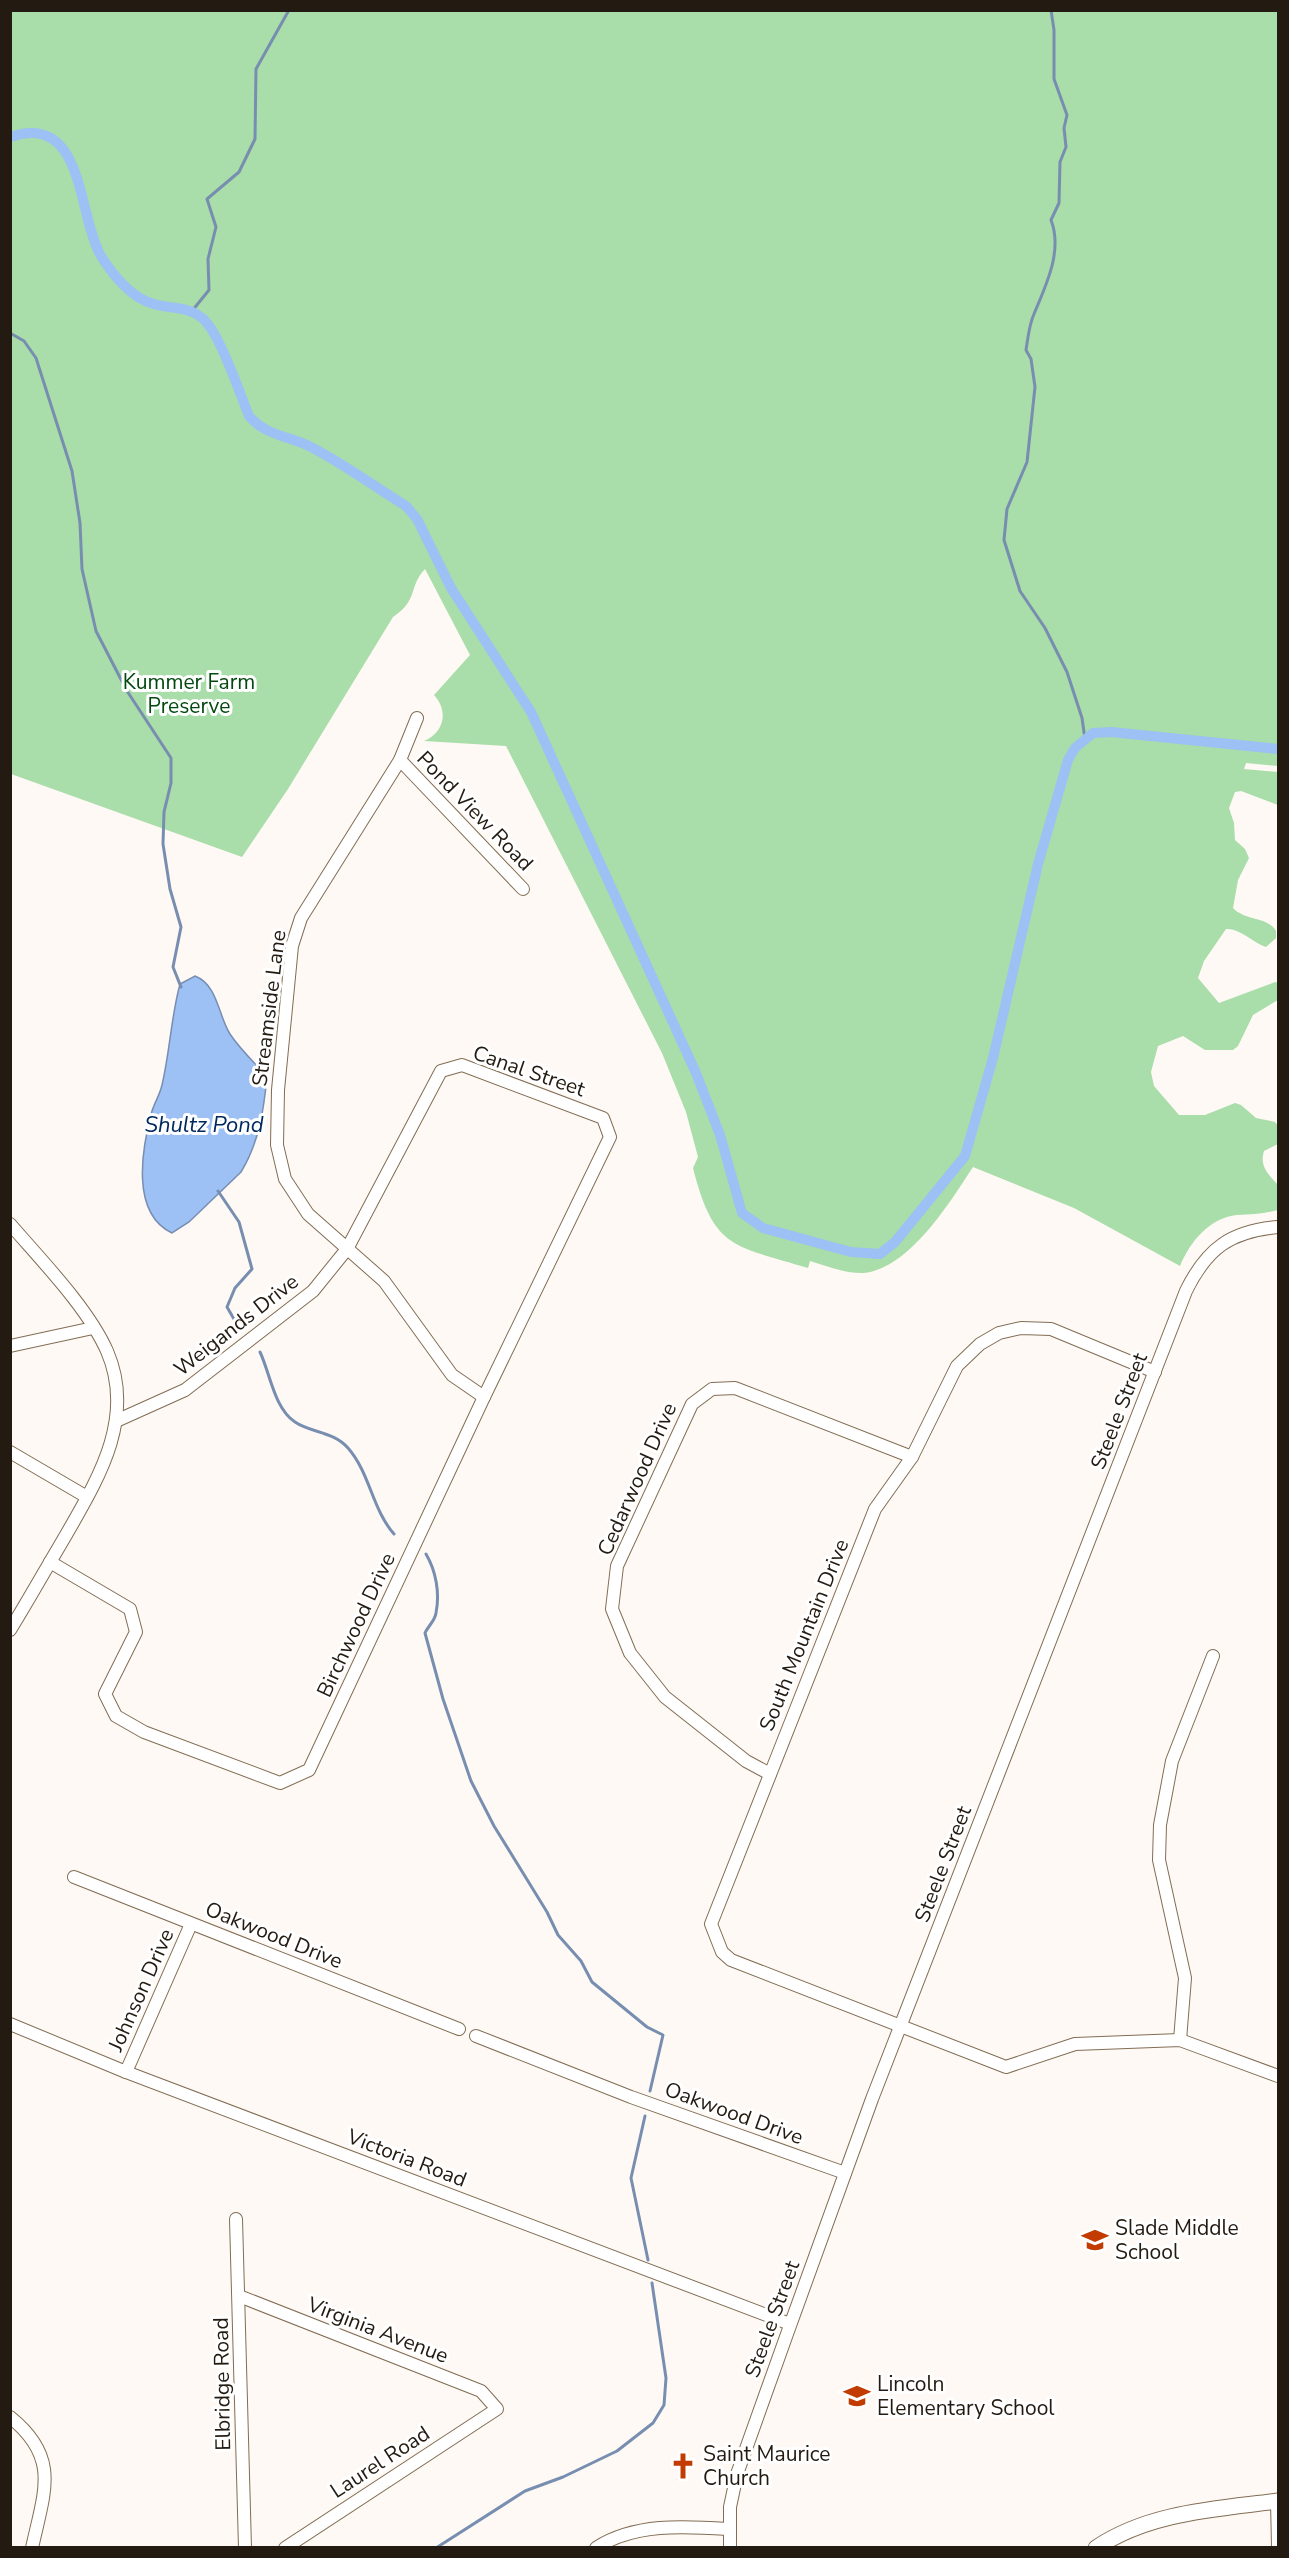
<svg xmlns="http://www.w3.org/2000/svg" width="1289" height="2558" viewBox="0 0 1289 2558" font-family="'Nunito Sans',sans-serif">
	<rect width="100%" height="100%" fill="#fef9f4"/>
	<path fill="#a9dda9" d="M11,10L1278,11V766L1246,763L1244,769L1278,772V805L1241,791L1235,792L1229,808L1234,823L1235,840L1245,849L1249,858L1238,880L1233,908C1245,921 1267,916 1276,931V938L1266,947C1252,942 1240,928 1226,929L1204,961L1198,978L1219,1003L1275,982L1278,983V1000L1253,1015L1238,1046L1233,1050H1205L1183,1036L1158,1046L1151,1072L1154,1086L1179,1115H1205L1235,1103L1241,1105L1256,1118L1275,1122L1278,1126V1144L1264,1151C1259,1167 1269,1175 1278,1185V1210C1263,1214 1252,1214 1237,1215C1209,1218 1190,1242 1180,1266L1074,1208L973,1167C950,1202 910,1268 864,1273C846,1274 827,1266 810,1261L808,1268C733,1245 714,1250 693,1168L698,1157L686,1112L662,1053L506,746L424,741C444,733 449,711 434,695L470,655L425,569C408,587 419,600 393,617L288,789L242,857L11,774Z"/>
	<path fill="#9dc0f5" stroke="#788eb1" stroke-width="1.5" d="M195,976C218,985 218,1015 230,1034C240,1049 254,1063 267,1076C264,1109 259,1143 241,1172L189,1222L172,1233C130,1213 142,1148 152,1111C155,1102 160,1094 162,1085C170,1051 171,1017 180,984Z"/>
	<g fill="none" stroke-linecap="round" stroke-linejoin="round">
		<g stroke="#788eb1" stroke-width="3">
			<path d="M1051,10L1054,30V79L1067,115L1064,128L1066,147L1060,162L1059,203L1051,220C1063,251 1046,285 1034,314C1029,325 1028,338 1026,350L1031,359L1035,387L1027,462L1007,509L1004,540L1020,591L1045,628L1067,672L1082,718L1085,739"/>
			<polyline points="192,311 209,290 208,259 216,227 207,199 239,172 255,139 256,69 289,10"/>
			<polyline points="10,333 24,341 36,358 72,471 80,523 82,569 96,631 127,691 171,758 171,783 164,812 163,844 170,889 181,927 173,967 181,987"/>
			<polyline points="218,1191 239,1222 252,1269 235,1288 227,1307 238,1326"/>
			<path d="M260,1352C270,1373 274,1408 295,1422C311,1433 333,1431 348,1448C370,1473 372,1509 394,1534"/>
			<path d="M426,1554C436,1571 440,1593 436,1613C435,1621 428,1626 425,1633L443,1699L471,1781L494,1826L547,1912L558,1935L581,1961L592,1982L647,2027L663,2035L650,2091"/>
			<polyline points="645,2116 631,2178 648,2260"/>
			<polyline points="436,2548 525,2491 563,2477 617,2451 653,2423 664,2405 666,2378 652,2283"/>
		</g>
		<path stroke="#9dc0f5" stroke-width="10" d="M10,137C85,111 77,215 101,256C112,274 132,299 154,304C170,309 188,306 202,318C219,331 240,394 249,416C266,436 289,436 311,447C344,464 375,487 406,506L417,519L451,588L531,712L696,1073L720,1135L742,1213L763,1228L851,1252L880,1254L895,1242L965,1156L993,1058L1038,864L1068,760L1075,748L1093,733L1111,732L1278,749"/>
		<g stroke="#826d54" stroke-width="14">
			<g id="minor">
				<polyline points="417,718 400,760 301,918 292,946 278,1090 277,1145 285,1179 308,1214 384,1281 452,1375 484,1397"/>
				<polyline points="400,760 523,889"/>
				<path d="M10,1224C41,1260 88,1308 107,1351C136,1418 98,1479 66,1535C47,1567 29,1599 10,1630"/>
				<polyline points="10,1346 93,1328"/>
				<polyline points="1155,1372 1051,1329 1021,1328 999,1333 980,1344 957,1366 912,1457 875,1509 711,1924 722,1952 731,1960 1006,2067 1075,2044 1180,2040 1278,2076"/>
				<polyline points="10,1452 87,1497"/>
				<polyline points="50,1562 130,1609 136,1632 105,1694 116,1716 144,1732 280,1783 309,1770 484,1397 610,1137 603,1118 462,1065 441,1071 347,1249 313,1291 185,1390 116,1421"/>
				<polyline points="770,1774 746,1761 665,1697 630,1653 612,1609 617,1566 692,1404 712,1389 735,1388 912,1457"/>
				<polyline points="74,1877 459,2029"/>
				<polyline points="10,2024 126,2072 790,2324"/>
				<polyline points="476,2036 631,2097 845,2173"/>
				<polyline points="1180,2040 1185,1978 1159,1860 1160,1825 1172,1761 1213,1656"/>
				<polyline points="126,2072 191,1924"/>
				<polyline points="236,2219 245,2548"/>
				<polyline points="239,2296 481,2391 497,2409 285,2548"/>
				<path d="M10,2417C61,2458 44,2492 32,2548"/>
				<polyline points="1277,2501 1278,2546"/>
				<path d="M596,2548C634,2523 684,2526 728,2529"/>
				<path d="M730,2548V2507L737,2474L787,2334L872,2099L1186,1291C1207,1248 1231,1231 1278,1227"/>
			</g>
		</g>
		<g stroke="#826d54" stroke-width="17">
			<path id="tertiary" d="M1096,2548C1149,2512 1217,2509 1278,2501"/>
		</g>
		<use href="#minor" stroke="#fff" stroke-width="12"/>
		<use href="#tertiary" stroke="#fff" stroke-width="15"/>
	</g>
	<defs>
		<g id="school-bare" transform="scale(2.07)"><path d="M0-5L7-2L0 1L-7-2ZM-4 1L0 2.5L4 1V4Q0 6-4 4Z" fill="#c23b00" stroke="#fff" stroke-width="2.5" paint-order="stroke"/></g>
		<g id="church-bare" transform="scale(2.07)"><path d="M-1.2-6h2.4v3.5h3.3v2.4h-3.3V6h-2.4V-.1h-3.3v-2.4h3.3Z" fill="#c23b00" stroke="#fff" stroke-width="2.5" paint-order="stroke"/></g>
	</defs>
	<g fill-rule="evenodd">
		<use href="#school-bare" x="1095" y="2240"/>
		<use href="#school-bare" x="857" y="2396"/>
		<use href="#church-bare" x="683" y="2466"/>
	</g>
	<g text-anchor="middle" stroke-width="6" stroke-linejoin="round" paint-order="stroke">
		<g font-size="21" fill="#034910" stroke="#fff">
			<text x="189" y="689">Kummer Farm<tspan x="189" dy="24">Preserve</tspan></text>
		</g>
		<g font-size="21" fill="#231b11" stroke="#fff">
			<text transform="translate(475 811) rotate(46)" y="7">Pond View Road</text>
			<text transform="translate(269 1008) rotate(-83)" y="7">Streamside Lane</text>
			<text transform="translate(529 1071) rotate(19)" y="7">Canal Street</text>
			<text transform="translate(236 1325) rotate(-38)" y="7">Weigands Drive</text>
			<text transform="translate(1119 1411) rotate(-69)" y="7">Steele Street</text>
			<text transform="translate(637 1479) rotate(-66)" y="7">Cedarwood Drive</text>
			<text transform="translate(356 1625) rotate(-65)" y="7">Birchwood Drive</text>
			<text transform="translate(804 1635) rotate(-68)" y="7">South Mountain Drive</text>
			<text transform="translate(943 1864) rotate(-69)" y="7">Steele Street</text>
			<text transform="translate(274 1935) rotate(22)" y="7">Oakwood Drive</text>
			<text transform="translate(141 1990) rotate(-66)" y="7">Johnson Drive</text>
			<text transform="translate(734 2113) rotate(20)" y="7">Oakwood Drive</text>
			<text transform="translate(407 2158) rotate(21)" y="7">Victoria Road</text>
			<text transform="translate(772 2319) rotate(-70)" y="7">Steele Street</text>
			<text transform="translate(378 2330) rotate(21)" y="7">Virginia Avenue</text>
			<text transform="translate(222 2384) rotate(-91)" y="7">Elbridge Road</text>
			<text transform="translate(380 2462) rotate(-33)" y="7">Laurel Road</text>
		</g>
		<g font-size="21" fill="#231b11" stroke="#fff" text-anchor="start">
			<text x="1115" y="2235">Slade Middle<tspan x="1115" dy="24">School</tspan></text>
			<text x="877" y="2391">Lincoln<tspan x="877" dy="24">Elementary School</tspan></text>
			<text x="703" y="2461">Saint Maurice<tspan x="703" dy="24">Church</tspan></text>
		</g>
		<g font-size="22" font-style="italic" fill="#012961" stroke="#fff">
			<text x="204" y="1132">Shultz Pond</text>
		</g>
	</g>
	<rect width="1289" height="2558" fill="none" stroke="#231b11" stroke-width="24"/>
</svg>
